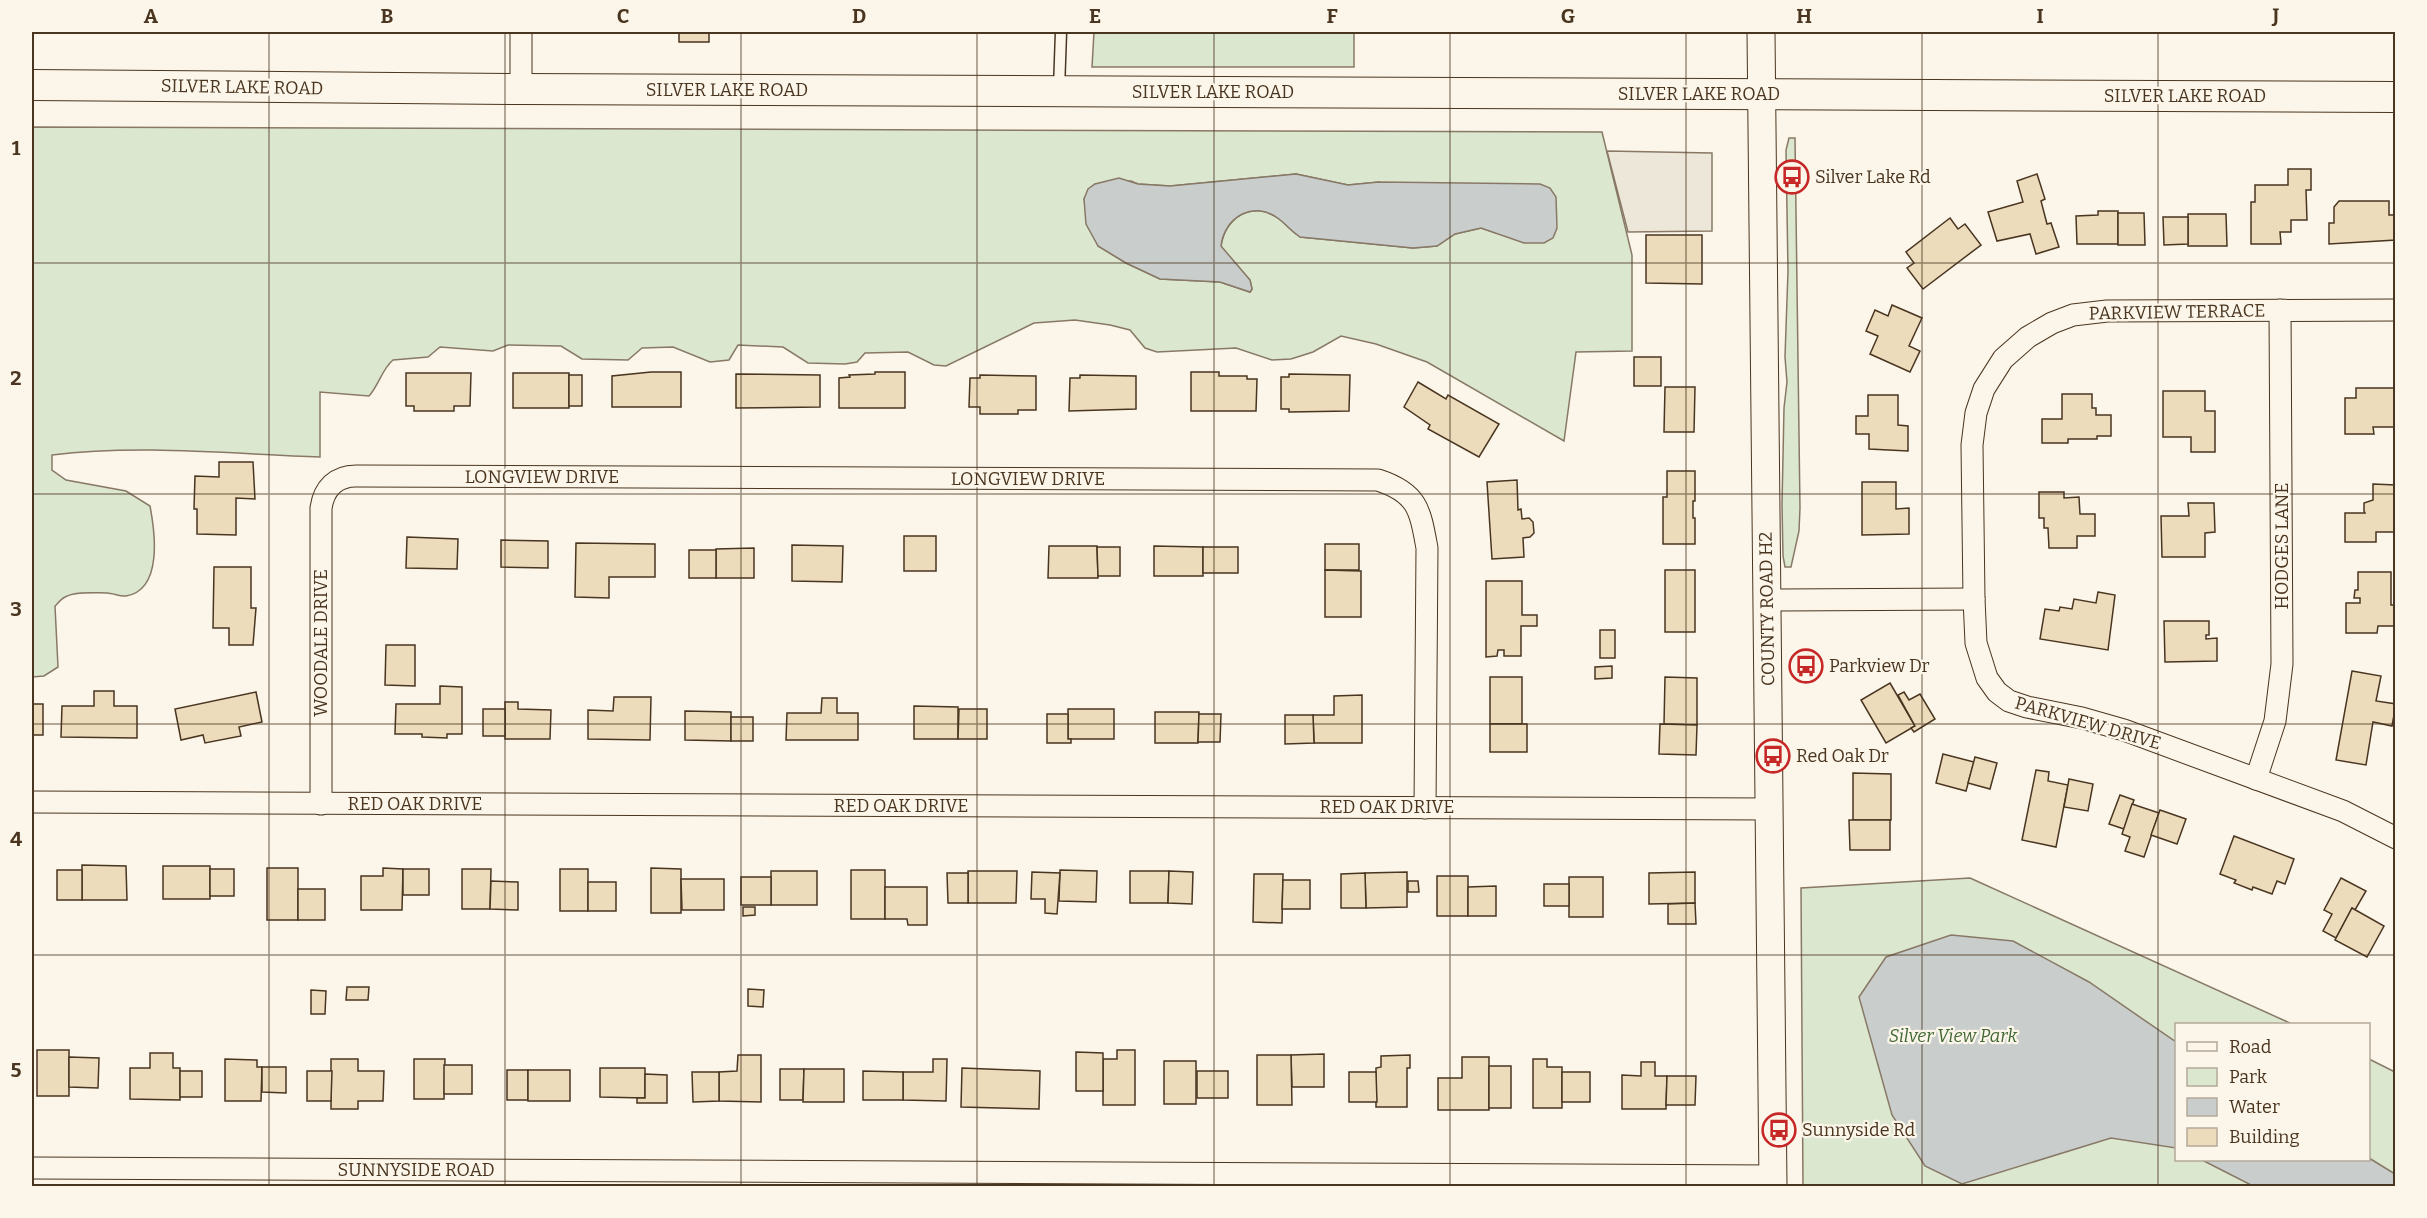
<svg xmlns="http://www.w3.org/2000/svg" width="2427" height="1218" viewBox="0 0 2427 1218" font-family="Bitter,serif">
	<rect width="100%" height="100%" fill="#fbf6e9"/>
	<g fill="#dce7d0" stroke="#887966" stroke-width="1.5" fill-rule="evenodd">
		<polygon points="1094,32 1354,32 1354,67 1092,67"/>
		<path d="M32,127L1602,132L1632,255V351L1576,352L1564,441L1427,362L1376,344L1341,336L1313,352L1291,359L1272,360L1236,348L1157,352L1145,348L1130,330L1110,325L1075,320L1034,323L946,366L934,365L908,352L865,353L857,362L845,364L808,363L783,347L738,345L729,360L710,362L673,347L642,348L628,360L582,359L561,346L508,345L493,351L440,347L428,357L393,360C382,369 379,385 369,396L320,392V457C232,454 140,444 52,455V470L66,480L126,491L150,506C155,532 163,590 126,596C120,597 113,593 107,593C96,593 75,591 65,597C61,599 58,603 55,606L58,667L44,676L32,677ZM1296,174L1348,185L1379,182L1496,233L1481,228L1455,234L1437,246L1413,248L1300,237C1290,230 1287,225 1279,219C1253,199 1224,218 1221,247L1250,280L1252,289L1250,292L1220,282L1160,279L1126,263L1098,246L1084,199L1095,184L1131,181L1138,184L1170,186Z"/>
		<polygon points="1789,138 1795,138 1800,508 1799,531 1791,567 1785,567 1783,556 1782,505 1784,408 1787,382 1785,357 1788,271 1786,150"/>
		<polygon points="1970,878 2292,1024 2176,1024 2176,1160 2368,1160 2369,1059 2395,1072 2395,1186 1803,1186 1801,888"/>
	</g>
	<polygon fill="#ede7d9" stroke="#887966" stroke-width="1.5" points="1607,151 1712,153 1712,231 1628,232"/>
	<g fill="#c9cecd" stroke="#887966" stroke-width="1.5">
		<path d="M1296,174L1348,185L1379,182L1540,184L1550,188L1556,197L1557,228L1553,238L1544,243H1524L1481,228L1455,234L1437,246L1413,248L1300,237C1290,230 1287,225 1279,219C1253,199 1224,218 1221,246L1250,280L1252,289L1250,292L1220,282L1160,279L1126,263L1098,246L1086,224L1084,199L1088,189L1095,184L1119,178L1138,184L1170,186Z"/>
		<polygon points="1951,935 2013,941 2089,982 2176,1042 2176,1148 2111,1138 1962,1184 1925,1166 1892,1115 1859,997 1886,957"/>
		<polygon points="2369,1158 2395,1174 2395,1186 2253,1186 2202,1160"/>
	</g>
	<g fill="#ecdcbc" stroke="#4a3520" stroke-width="1.5">
		<rect x="679" y="32" width="30" height="10"/>
		<polygon points="2288,169 2311,169 2311,190 2306,190 2307,220 2291,220 2291,232 2280,232 2281,244 2251,244 2251,202 2255,202 2255,185 2288,185"/>
		<polygon points="2037,174 2045,199 2041,201 2047,224 2051,223 2059,247 2036,254 2030,234 1997,241 1988,212 2023,202 2017,181"/>
		<polygon points="2339,201 2389,201 2389,215 2396,215 2396,240 2329,244 2329,223 2334,223 2334,207"/>
		<polygon points="2098,211 2118,211 2118,244 2077,244 2076,216 2098,215"/>
		<polygon points="2118,213 2144,213 2145,245 2118,245"/>
		<polygon points="2188,214 2226,214 2227,246 2188,246"/>
		<polygon points="2163,217 2188,217 2188,244 2164,245"/>
		<polygon points="1950,218 1958,229 1965,224 1981,245 1923,289 1907,268 1914,263 1906,252"/>
		<polygon points="1646,235 1702,235 1702,284 1646,283"/>
		<polygon points="1892,305 1922,318 1909,346 1920,351 1910,372 1870,354 1878,336 1866,331 1875,310 1888,316"/>
		<rect x="1634" y="357" width="27" height="29"/>
		<polygon points="651,372 681,372 681,407 612,407 612,376"/>
		<polygon points="875,372 905,372 905,408 839,408 839,378 850,377 849,375 875,374"/>
		<polygon points="1191,372 1219,372 1219,376 1247,376 1247,379 1257,379 1256,411 1191,411"/>
		<polygon points="406,373 471,373 470,406 454,406 454,411 414,411 414,406 406,406"/>
		<rect x="513" y="373" width="56" height="35"/>
		<polygon points="736,374 820,375 820,407 736,408"/>
		<polygon points="1289,374 1350,375 1349,411 1289,412 1289,409 1281,409 1281,377 1289,377"/>
		<rect x="569" y="375" width="13" height="31"/>
		<polygon points="980,375 1036,376 1036,410 1018,410 1018,414 980,414 980,407 969,407 970,378 980,378"/>
		<polygon points="1080,375 1136,376 1136,409 1069,411 1070,378 1080,378"/>
		<polygon points="1418,382 1446,399 1448,395 1499,424 1479,457 1428,429 1430,425 1404,407"/>
		<polygon points="1665,387 1695,387 1694,432 1664,432"/>
		<polygon points="2356,388 2396,388 2396,427 2373,427 2374,434 2345,434 2345,398 2356,398"/>
		<polygon points="2163,391 2205,391 2205,411 2215,411 2215,452 2191,452 2191,437 2163,437"/>
		<polygon points="2062,394 2092,394 2092,408 2096,408 2096,415 2111,415 2111,436 2097,436 2097,439 2068,439 2068,443 2042,443 2042,419 2062,419"/>
		<polygon points="1868,395 1898,395 1898,425 1908,426 1908,451 1869,449 1869,434 1856,434 1856,416 1868,416"/>
		<polygon points="219,462 253,462 255,499 236,498 236,535 197,534 197,509 194,509 195,476 219,477"/>
		<polygon points="1667,471 1695,471 1695,501 1693,501 1693,518 1695,518 1695,544 1663,544 1663,497 1667,497"/>
		<polygon points="1517,480 1518,510 1521,509 1522,519 1529,518 1533,522 1534,533 1530,537 1523,538 1524,557 1492,559 1487,482"/>
		<polygon points="1862,482 1896,482 1896,509 1909,508 1909,534 1862,535"/>
		<polygon points="2373,484 2396,485 2396,532 2376,532 2376,542 2345,542 2345,513 2365,513 2364,511 2364,503 2373,500"/>
		<polygon points="2039,492 2064,492 2064,498 2079,497 2080,514 2095,514 2095,536 2077,536 2077,548 2049,548 2048,528 2044,528 2044,518 2039,518"/>
		<polygon points="2188,503 2214,503 2215,532 2205,533 2205,557 2162,557 2161,516 2189,516"/>
		<rect x="904" y="536" width="32" height="35"/>
		<polygon points="407,537 458,539 457,569 406,568"/>
		<polygon points="501,540 548,541 548,568 501,567"/>
		<polygon points="576,543 655,544 655,577 609,577 609,598 575,597"/>
		<rect x="1325" y="544" width="34" height="26"/>
		<polygon points="792,545 843,546 842,582 792,581"/>
		<polygon points="1049,546 1097,546 1098,578 1048,578"/>
		<polygon points="1154,546 1203,547 1203,576 1154,576"/>
		<polygon points="1097,547 1120,547 1120,576 1098,576"/>
		<rect x="1203" y="547" width="35" height="26"/>
		<polygon points="754,548 754,578 716,578 716,549"/>
		<rect x="689" y="550" width="27" height="28"/>
		<polygon points="214,567 251,567 251,608 256,608 253,645 229,645 229,628 213,628"/>
		<polygon points="1325,570 1361,571 1361,617 1325,617"/>
		<rect x="1665" y="570" width="30" height="62"/>
		<polygon points="2358,572 2391,572 2391,605 2396,605 2396,626 2378,626 2377,633 2346,633 2346,603 2360,603 2360,598 2354,598 2355,590 2358,590"/>
		<polygon points="1486,581 1522,581 1522,615 1537,615 1537,626 1521,626 1521,656 1504,656 1504,650 1498,650 1497,656 1486,657"/>
		<polygon points="2098,592 2115,595 2108,650 2040,639 2045,609 2059,611 2060,607 2072,609 2074,599 2096,603"/>
		<polygon points="2164,621 2209,621 2209,635 2206,635 2206,639 2217,638 2217,661 2165,662"/>
		<rect x="1600" y="630" width="15" height="28"/>
		<polygon points="386,645 415,645 415,686 385,685"/>
		<polygon points="1612,666 1612,678 1595,679 1595,667"/>
		<polygon points="2352,671 2381,676 2376,701 2396,704 2392,726 2373,722 2366,765 2336,760"/>
		<rect x="1490" y="677" width="32" height="47"/>
		<polygon points="1665,677 1697,678 1697,725 1664,724"/>
		<polygon points="1890,683 1915,726 1886,743 1861,700"/>
		<polygon points="440,686 462,687 462,734 447,734 447,738 422,737 422,734 395,734 396,704 440,704"/>
		<polygon points="94,691 114,691 114,706 137,706 137,738 61,737 62,706 94,706"/>
		<polygon points="256,692 262,722 239,727 241,736 205,743 203,735 181,740 175,709"/>
		<polygon points="1904,692 1909,700 1920,694 1935,719 1914,732 1911,728 1915,726 1898,695"/>
		<polygon points="1362,695 1362,743 1314,743 1313,715 1334,715 1334,696"/>
		<polygon points="614,697 651,697 650,740 588,739 588,710 613,711"/>
		<polygon points="822,698 837,698 837,713 858,713 858,740 786,740 787,713 821,713"/>
		<polygon points="505,702 518,702 518,709 551,710 550,739 505,739"/>
		<rect x="32" y="704" width="11" height="31"/>
		<polygon points="914,706 958,707 958,739 914,739"/>
		<rect x="483" y="709" width="22" height="27"/>
		<polygon points="959,709 987,709 987,739 958,739"/>
		<rect x="1068" y="709" width="46" height="30"/>
		<polygon points="685,711 731,712 731,741 685,740"/>
		<polygon points="1155,712 1199,712 1198,743 1155,743"/>
		<polygon points="1047,714 1068,714 1068,739 1071,739 1071,743 1047,743"/>
		<polygon points="1199,714 1221,714 1220,742 1198,742"/>
		<polygon points="1285,715 1313,715 1314,743 1285,744"/>
		<rect x="731" y="717" width="22" height="24"/>
		<rect x="1490" y="724" width="37" height="28"/>
		<polygon points="1660,724 1697,725 1696,755 1659,754"/>
		<polygon points="1943,754 1974,762 1966,791 1936,783"/>
		<polygon points="1975,757 1997,763 1990,789 1968,783"/>
		<polygon points="2036,770 2049,772 2048,781 2068,785 2056,847 2022,840"/>
		<polygon points="1853,773 1891,774 1891,820 1853,820"/>
		<polygon points="2069,779 2093,784 2088,811 2064,807"/>
		<polygon points="2120,795 2134,800 2124,829 2109,824"/>
		<polygon points="2132,804 2159,813 2144,857 2125,851 2130,837 2122,834"/>
		<polygon points="2160,810 2186,819 2177,844 2151,835"/>
		<polygon points="1849,820 1890,820 1890,850 1850,850"/>
		<polygon points="2234,836 2294,859 2285,884 2277,881 2272,894 2253,887 2252,890 2234,883 2236,880 2220,874"/>
		<polygon points="82,865 126,866 127,900 82,900"/>
		<rect x="163" y="866" width="47" height="33"/>
		<rect x="267" y="868" width="31" height="52"/>
		<polygon points="383,868 403,869 402,910 361,910 361,876 383,876"/>
		<polygon points="651,868 681,869 681,913 651,913"/>
		<rect x="210" y="869" width="24" height="27"/>
		<rect x="403" y="869" width="26" height="26"/>
		<polygon points="462,869 491,869 490,909 462,909"/>
		<rect x="560" y="869" width="28" height="42"/>
		<rect x="57" y="870" width="25" height="30"/>
		<rect x="851" y="870" width="34" height="49"/>
		<polygon points="1060,870 1097,871 1096,902 1059,901"/>
		<rect x="771" y="871" width="46" height="34"/>
		<polygon points="968,871 1017,871 1016,903 968,903"/>
		<polygon points="1130,871 1169,871 1168,903 1130,903"/>
		<polygon points="1169,871 1193,872 1192,904 1168,903"/>
		<polygon points="1032,872 1060,873 1057,914 1045,913 1045,899 1031,899"/>
		<polygon points="1407,872 1407,907 1366,908 1365,873"/>
		<polygon points="1695,872 1695,903 1649,904 1649,873"/>
		<polygon points="947,873 968,873 968,903 948,903"/>
		<polygon points="1365,873 1366,908 1341,908 1341,874"/>
		<polygon points="1254,874 1283,874 1282,923 1253,922"/>
		<rect x="1437" y="876" width="31" height="40"/>
		<rect x="741" y="877" width="30" height="28"/>
		<rect x="1569" y="877" width="34" height="40"/>
		<polygon points="2341,878 2366,891 2355,910 2352,908 2336,938 2323,931 2332,914 2324,910"/>
		<polygon points="681,879 724,879 724,910 682,910"/>
		<polygon points="1283,880 1310,880 1310,909 1282,909"/>
		<polygon points="491,881 518,882 518,910 490,909"/>
		<polygon points="1408,881 1418,881 1419,892 1408,892"/>
		<rect x="588" y="882" width="28" height="29"/>
		<rect x="1544" y="884" width="25" height="22"/>
		<polygon points="1496,886 1496,916 1468,916 1468,887"/>
		<polygon points="885,887 927,887 927,925 908,925 907,919 885,919"/>
		<rect x="298" y="889" width="27" height="31"/>
		<polygon points="1695,903 1696,924 1668,924 1668,904"/>
		<polygon points="743,907 755,907 755,915 743,916"/>
		<polygon points="2352,908 2384,926 2367,957 2335,940"/>
		<polygon points="347,987 369,987 368,1000 346,1000"/>
		<polygon points="748,989 764,990 763,1007 748,1006"/>
		<polygon points="311,990 326,991 325,1014 311,1014"/>
		<rect x="37" y="1050" width="32" height="46"/>
		<polygon points="1117,1050 1135,1050 1135,1105 1103,1105 1103,1059 1117,1059"/>
		<polygon points="1076,1052 1103,1053 1103,1091 1076,1091"/>
		<polygon points="150,1053 173,1053 173,1068 180,1068 180,1100 130,1099 130,1068 150,1068"/>
		<polygon points="1324,1054 1324,1087 1292,1087 1291,1055"/>
		<polygon points="738,1055 761,1055 761,1102 719,1101 719,1072 737,1071"/>
		<polygon points="1257,1055 1291,1055 1292,1105 1257,1105"/>
		<polygon points="1410,1055 1410,1068 1407,1068 1407,1107 1376,1107 1376,1068 1381,1067 1381,1056"/>
		<polygon points="69,1057 99,1058 98,1088 69,1087"/>
		<polygon points="1462,1057 1489,1057 1489,1110 1438,1110 1438,1078 1462,1078"/>
		<polygon points="225,1059 257,1060 257,1067 262,1067 261,1101 225,1101"/>
		<polygon points="331,1059 358,1059 358,1071 384,1071 383,1101 358,1101 358,1109 331,1109"/>
		<polygon points="414,1059 445,1059 444,1099 414,1099"/>
		<polygon points="933,1059 947,1059 946,1101 903,1100 903,1072 933,1072"/>
		<polygon points="1533,1059 1547,1059 1547,1067 1562,1067 1562,1108 1533,1108"/>
		<rect x="1164" y="1061" width="32" height="43"/>
		<polygon points="1641,1062 1655,1062 1655,1076 1667,1076 1666,1109 1622,1109 1622,1075 1641,1076"/>
		<rect x="444" y="1065" width="28" height="29"/>
		<rect x="1489" y="1066" width="22" height="42"/>
		<polygon points="262,1067 286,1067 286,1093 262,1092"/>
		<polygon points="600,1068 645,1068 645,1098 600,1097"/>
		<polygon points="962,1068 1040,1071 1039,1109 961,1107"/>
		<polygon points="780,1069 804,1069 803,1100 780,1100"/>
		<polygon points="804,1069 844,1069 844,1102 803,1102"/>
		<rect x="507" y="1070" width="21" height="30"/>
		<rect x="528" y="1070" width="42" height="31"/>
		<rect x="180" y="1071" width="22" height="26"/>
		<polygon points="307,1071 332,1071 331,1101 307,1101"/>
		<polygon points="863,1071 903,1072 903,1100 863,1100"/>
		<rect x="1197" y="1071" width="31" height="27"/>
		<polygon points="692,1072 719,1072 719,1101 693,1102"/>
		<polygon points="1349,1072 1376,1072 1377,1102 1349,1102"/>
		<rect x="1562" y="1072" width="28" height="30"/>
		<polygon points="645,1074 667,1075 667,1103 637,1103 637,1098 645,1098"/>
		<polygon points="1667,1076 1696,1076 1695,1105 1666,1105"/>
	</g>
	<g fill="none" stroke-linecap="round" stroke-linejoin="round">
		<g stroke="#4a3520" stroke-width="13">
			<polyline id="service" points="1059,89 1061,32"/>
		</g>
		<g stroke="#4a3520" stroke-width="23">
			<g id="minor">
				<polyline points="521,89 521,32"/>
				<polyline points="2396,310 2107,311 2073,315 2052,323 2028,337 2003,359 1984,389 1976,413 1972,445 1974,599 1976,643 1987,678 1997,692 2009,701 2027,707 2082,718 2124,730 2343,811 2396,838"/>
				<polyline points="1767,600 1974,599"/>
				<polyline points="2256,779 2275,721 2282,664 2280,310"/>
				<polyline points="32,802 1770,809"/>
				<path d="M321,804V508C324,488 336,476 356,476L1378,480C1418,493 1420,510 1427,548L1425,808"/>
				<polyline points="32,1168 1773,1176"/>
			</g>
		</g>
		<g stroke="#4a3520" stroke-width="29">
			<polyline id="tertiary" points="1761,32 1773,1186"/>
		</g>
		<g stroke="#4a3520" stroke-width="32">
			<polyline id="secondary" points="32,85 521,89 2396,97"/>
		</g>
		<use href="#service" stroke="#fbf6e9" stroke-width="10"/>
		<use href="#minor" stroke="#fbf6e9" stroke-width="21"/>
		<use href="#tertiary" stroke="#fbf6e9" stroke-width="27"/>
		<use href="#secondary" stroke="#fbf6e9" stroke-width="30"/>
	</g>
	<path fill="none" stroke="#4a3520" stroke-width="1.5" stroke-opacity="0.55" d="M269,32V1186M505,32V1186M741,32V1186M977,32V1186M1214,32V1186M1450,32V1186M1686,32V1186M1922,32V1186M2158,32V1186M32,263H2396M32,494H2396M32,724H2396M32,955H2396"/>
	<defs>
		<g id="bus-ring" transform="scale(1.725)"><circle r="9.5" fill="#fbf6e9" stroke="#c62828" stroke-width="1.5"/><path d="M-5-6H5V4H4V6H2V4H-2V6H-4V4H-5ZM-3.5-4V0h7V-4ZM-3.5 1.2v1.5H-2V1.2ZM2 1.2v1.5H3.5V1.2Z" fill="#c62828"/></g>
	</defs>
	<g fill-rule="evenodd">
		<use href="#bus-ring" x="1792" y="177"/>
		<use href="#bus-ring" x="1806" y="666"/>
		<use href="#bus-ring" x="1773" y="756"/>
		<use href="#bus-ring" x="1779" y="1130"/>
	</g>
	<g text-anchor="middle" stroke-width="4.5" stroke-linejoin="round" paint-order="stroke">
		<g font-size="18" fill="#4a3520" stroke="#fbf6e9">
			<text transform="translate(242 87) rotate(1)" y="6">SILVER LAKE ROAD</text>
			<text x="727" y="96">SILVER LAKE ROAD</text>
			<text x="1213" y="98">SILVER LAKE ROAD</text>
			<text x="1699" y="100">SILVER LAKE ROAD</text>
			<text x="2185" y="102">SILVER LAKE ROAD</text>
			<text transform="translate(2177 312) rotate(-1)" y="6">PARKVIEW TERRACE</text>
			<text x="542" y="483">LONGVIEW DRIVE</text>
			<text x="1028" y="485">LONGVIEW DRIVE</text>
			<text transform="translate(2282 546) rotate(-90)" y="6">HODGES LANE</text>
			<text transform="translate(1767 609) rotate(-91)" y="6">COUNTY ROAD H2</text>
			<text transform="translate(321 643) rotate(-90)" y="6">WOODALE DRIVE</text>
			<text transform="translate(2088 723) rotate(16)" y="6">PARKVIEW DRIVE</text>
			<text x="415" y="810">RED OAK DRIVE</text>
			<text x="901" y="812">RED OAK DRIVE</text>
			<text x="1387" y="813">RED OAK DRIVE</text>
			<text x="416" y="1176">SUNNYSIDE ROAD</text>
		</g>
		<g font-size="18" fill="#4a3520" stroke="#fbf6e9" text-anchor="start">
			<text x="1815" y="183">Silver Lake Rd</text>
			<text x="1829" y="672">Parkview Dr</text>
			<text x="1796" y="762">Red Oak Dr</text>
			<text x="1802" y="1136">Sunnyside Rd</text>
		</g>
		<g font-size="18" font-style="italic" fill="#436837" stroke="#fbf6e9">
			<text x="1953" y="1042">Silver View Park</text>
		</g>
	</g>
	<rect width="2427" height="1218" fill="none" stroke="#fbf6e9" stroke-width="66"/>
	<rect x="2175" y="1023" width="195" height="138" fill="#fbf6e9" stroke="#b4a999" stroke-width="1.5"/>
	<rect x="2187" y="1042" width="30" height="9" fill="#fbf6e9" stroke="#b4a999" stroke-width="1.5"/>
	<text x="2229" y="1053" font-size="18" fill="#4a3520">Road</text>
	<rect x="2187" y="1068" width="30" height="18" fill="#dce7d0" stroke="#b4a999" stroke-width="1.5"/>
	<text x="2229" y="1083" font-size="18" fill="#4a3520">Park</text>
	<rect x="2187" y="1098" width="30" height="18" fill="#c9cecd" stroke="#b4a999" stroke-width="1.5"/>
	<text x="2229" y="1113" font-size="18" fill="#4a3520">Water</text>
	<rect x="2187" y="1128" width="30" height="18" fill="#ecdcbc" stroke="#b4a999" stroke-width="1.5"/>
	<text x="2229" y="1143" font-size="18" fill="#4a3520">Building</text>
	<rect x="33" y="33" width="2361" height="1152" fill="none" stroke="#4a3520" stroke-width="2"/>
	<g font-size="20" text-anchor="middle" font-weight="bold" fill="#4a3520">
		<text x="151" y="23">A</text>
		<text x="387" y="23">B</text>
		<text x="623" y="23">C</text>
		<text x="859" y="23">D</text>
		<text x="1095" y="23">E</text>
		<text x="1332" y="23">F</text>
		<text x="1568" y="23">G</text>
		<text x="1804" y="23">H</text>
		<text x="2040" y="23">I</text>
		<text x="2276" y="23">J</text>
		<text x="16" y="155">1</text>
		<text x="16" y="385">2</text>
		<text x="16" y="616">3</text>
		<text x="16" y="846">4</text>
		<text x="16" y="1077">5</text>
	</g>
</svg>
